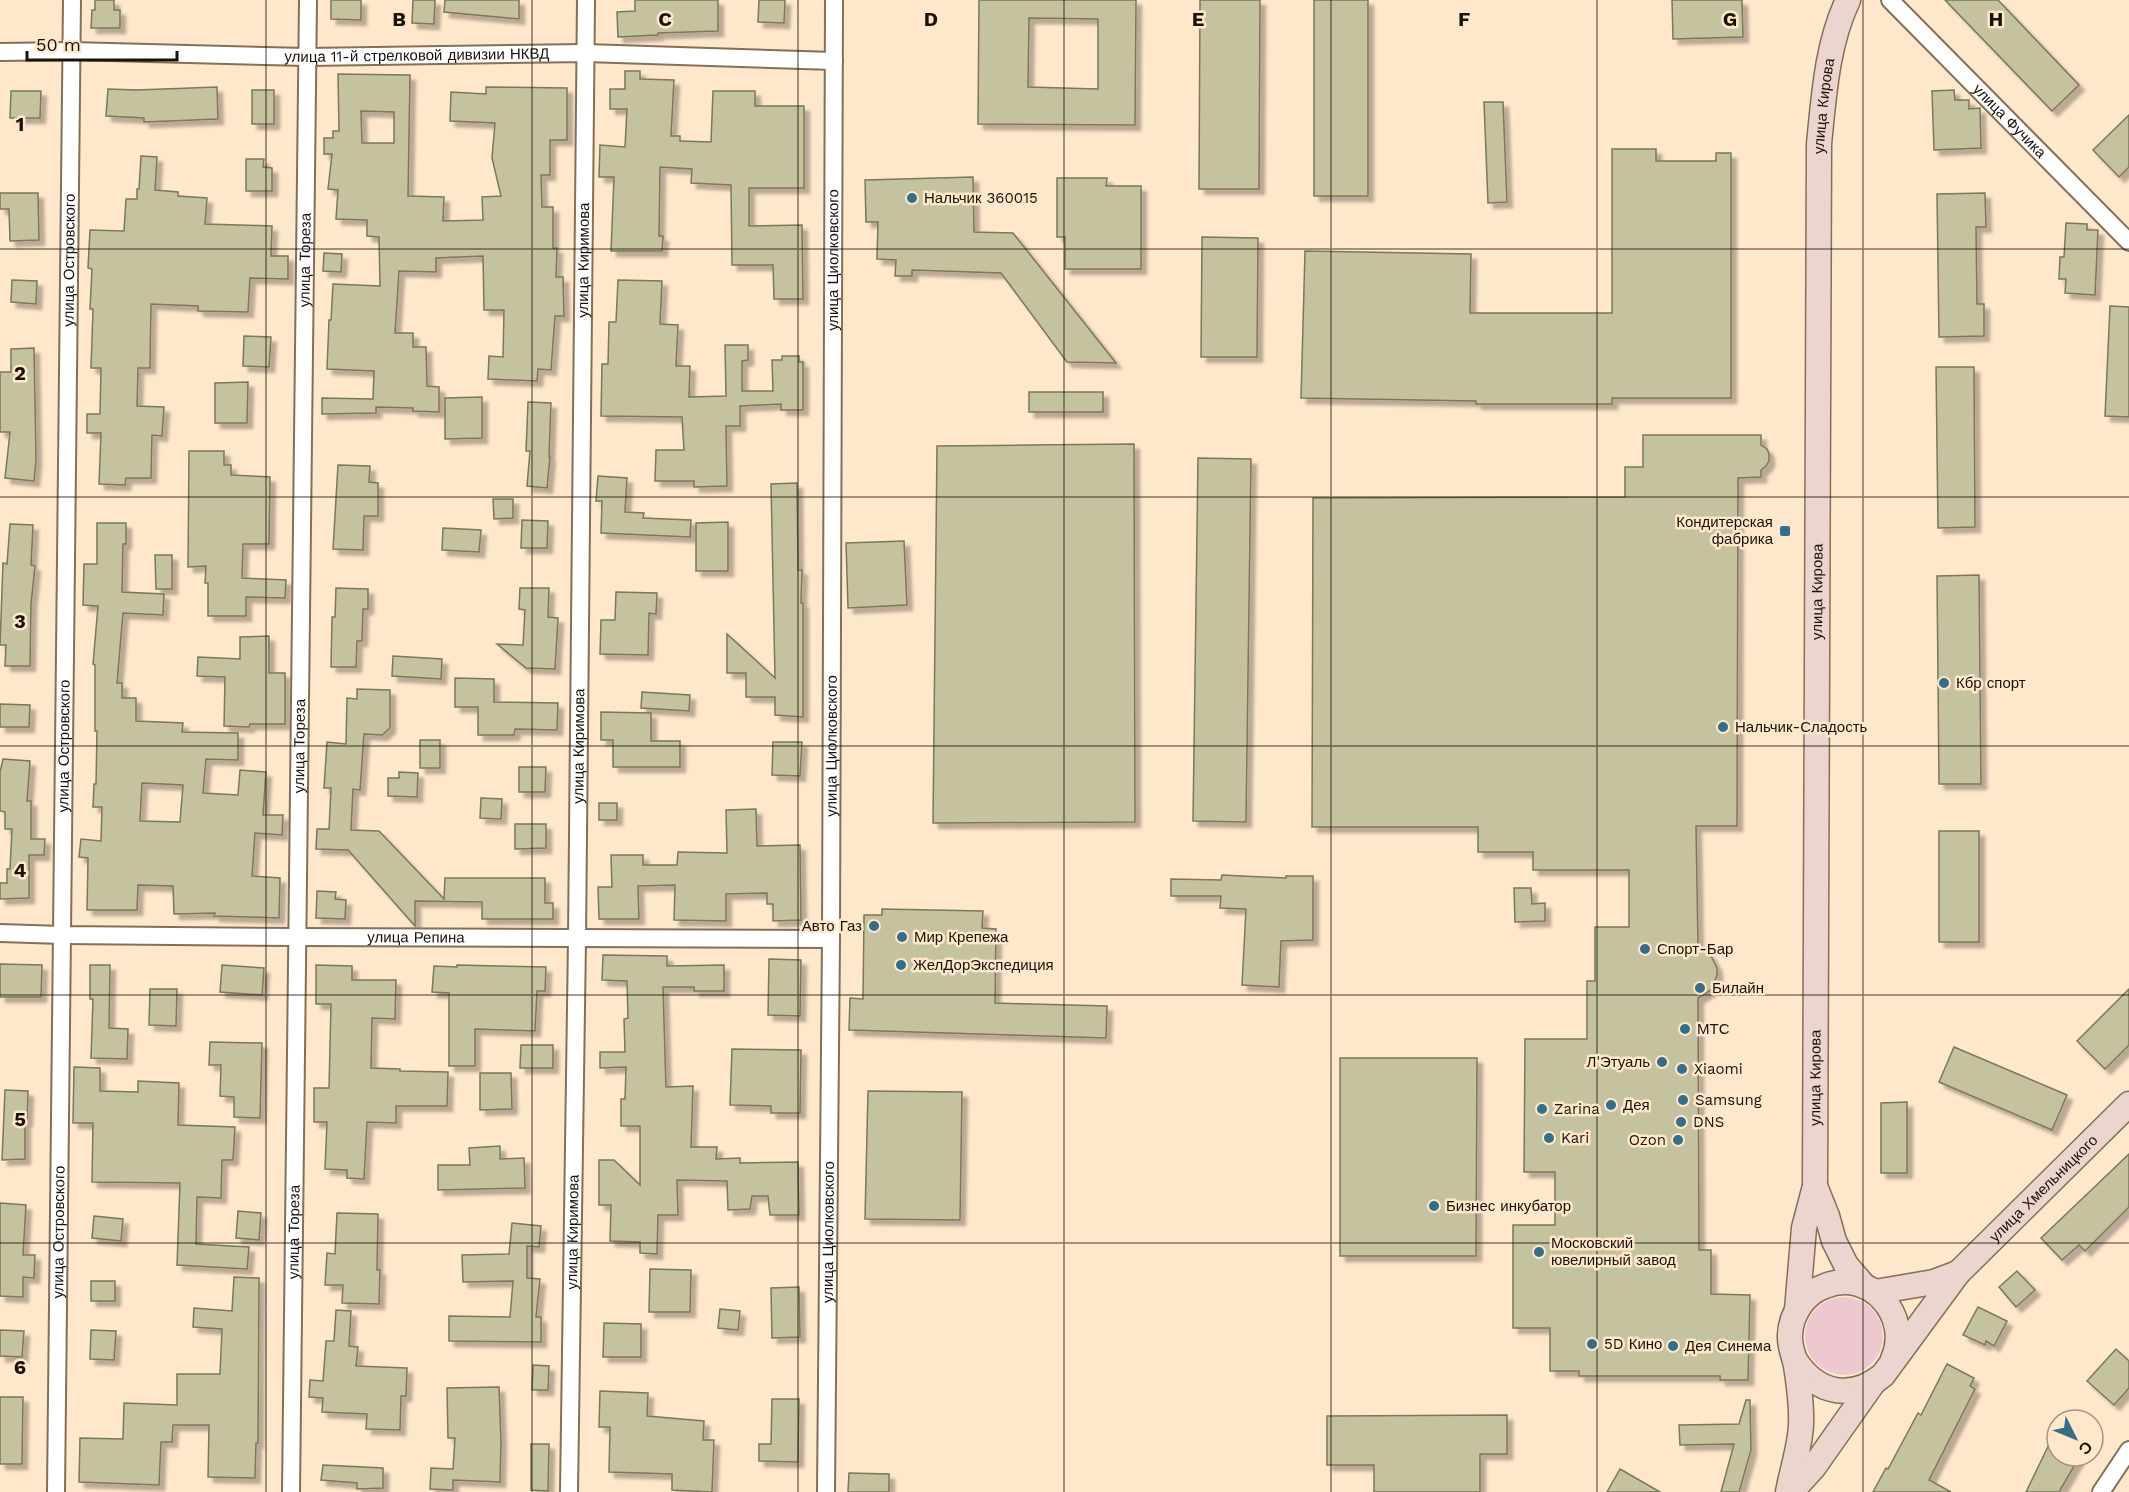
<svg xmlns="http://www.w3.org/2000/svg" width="2129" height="1492" viewBox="0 0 2129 1492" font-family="'Work Sans',sans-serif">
	<defs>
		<filter id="shadow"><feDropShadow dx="5.5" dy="5.5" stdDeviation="1.5" flood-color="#0004"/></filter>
	</defs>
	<rect width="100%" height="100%" fill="#ffe7cc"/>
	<circle fill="#eec8cf" cx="1844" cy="1336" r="39"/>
	<g fill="#c5c2a0" stroke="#7b785a" stroke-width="1.5" fill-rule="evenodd" filter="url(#shadow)">
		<polygon points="95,0 114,0 114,10 120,10 120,28 91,28 92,10 95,10"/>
		<polygon points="331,0 361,0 361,20 331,19"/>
		<polygon points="413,0 435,0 434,24 412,23"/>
		<polygon points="445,0 519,0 519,19 444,12"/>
		<polygon points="635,0 718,0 718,31 658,33 658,35 618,37 617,12 635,11"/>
		<polygon points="759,0 785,0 784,23 758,22"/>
		<path d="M979,0H1136L1135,125L978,124ZM1029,18L1098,19V89L1028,87Z"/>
		<polygon points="1200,0 1260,0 1259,189 1199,189"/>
		<rect x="1314" y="0" width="54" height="196"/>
		<polygon points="1672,0 1742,0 1743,37 1673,39"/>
		<polygon points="1945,0 1998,0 2079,85 2052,111"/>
		<polygon points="625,71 640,71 640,79 674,80 671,136 680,136 680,141 711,142 713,91 755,91 755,106 804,106 804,188 749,188 749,226 802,225 803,299 774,299 773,265 732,265 731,185 691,183 692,169 660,167 659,236 663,236 662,251 611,251 614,177 599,177 600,145 625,147 627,109 610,109 610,89 625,89"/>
		<path d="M338,74L410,75L408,196L444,197L443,221L483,220L482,197L501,196L492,158L495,123L450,121L451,92L486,94V87L567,88V140H550V175H541L542,207H553V248H557L556,277H563L564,316H555L551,370L538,369L537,381L488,379L489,356L503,357L504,310H484L483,256L436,258V272L399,271L395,333H413V347H426L427,386L439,387V412L413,411V408L376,407V413L322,414V398L373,399L374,371L327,369L329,320H331L333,284L380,286L379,237L367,236V220L336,219L338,190L328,189L332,154H324V138H333V131H339ZM361,111L394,112V143H362Z"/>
		<polygon points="217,87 218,119 144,122 144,118 106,116 108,89 137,90"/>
		<rect x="252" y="90" width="22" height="34"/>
		<polygon points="1954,90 1955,100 1969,100 1969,109 1980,108 1981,148 1934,150 1932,91"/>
		<polygon points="11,91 41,91 40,118 10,118"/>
		<polygon points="1484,102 1503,102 1507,202 1488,203"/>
		<polygon points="2129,115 2129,167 2119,177 2093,150"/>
		<polygon points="1612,149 1656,149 1656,161 1716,161 1716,153 1731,153 1731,398 1612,398 1612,404 1476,404 1476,401 1301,398 1305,251 1471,254 1470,313 1612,313"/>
		<polygon points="141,156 157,157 155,190 178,192 178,196 207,198 205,224 272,226 271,256 288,256 288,279 250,278 248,312 198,311 198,306 151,304 150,368 138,368 137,406 164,407 162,436 152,435 151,478 126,478 125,485 99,484 101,433 87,433 87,414 100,414 101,368 91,368 93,309 90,309 92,269 88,268 90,230 124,231 126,199 137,199 137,189 139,189"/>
		<polygon points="246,159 264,159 263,167 272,168 272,191 246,191"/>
		<polygon points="973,177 974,232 1013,233 1116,363 1067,362 1001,273 912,270 912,276 895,276 896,260 877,259 878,222 866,222 865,180"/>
		<polygon points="1057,178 1107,178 1106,186 1141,186 1141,269 1065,269 1065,237 1057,237"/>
		<polygon points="0,193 38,193 39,240 10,241 9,209 0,209"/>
		<polygon points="1985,193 1986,227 1976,227 1977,304 1984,304 1984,336 1939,337 1937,194"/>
		<polygon points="2066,223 2087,224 2087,230 2098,230 2095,295 2065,293 2066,279 2059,279 2060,257 2064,257"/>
		<polygon points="1202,237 1258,238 1257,357 1201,357"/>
		<polygon points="324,253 342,254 341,272 323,271"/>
		<polygon points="12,280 37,281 36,304 11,302"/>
		<polygon points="618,280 662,281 660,324 678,325 676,366 690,366 689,397 726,396 725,345 748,345 748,360 742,361 742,391 773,391 772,360 782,360 782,356 799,356 799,362 803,362 803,410 781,410 781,404 740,406 740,426 726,426 727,486 694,487 694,481 655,481 656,450 684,450 682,417 601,416 602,364 608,364 609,322 616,322"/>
		<polygon points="2110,306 2129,307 2129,417 2105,416"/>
		<polygon points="244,336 271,337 269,367 243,366"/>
		<polygon points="34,348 36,460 34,481 5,478 10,432 0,432 0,372 11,372 11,349"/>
		<polygon points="1936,367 1974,367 1975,527 1938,528"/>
		<polygon points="248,382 247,423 215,423 215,383"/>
		<rect x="1029" y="392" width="74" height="20"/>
		<polygon points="482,397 482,438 445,439 445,398"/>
		<polygon points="528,402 551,403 549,457 550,457 547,488 527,486 530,451 526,451"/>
		<polygon points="1643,435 1761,435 1761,445 1767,449 1769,454 1769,461 1766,466 1761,470 1761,477 1738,478 1737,826 1696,826 1698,945 1710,954 1717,968 1717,975 1711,990 1698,998 1699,1250 1711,1250 1711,1294 1750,1295 1748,1380 1720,1380 1720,1376 1579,1376 1579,1371 1550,1371 1550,1328 1513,1328 1513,1225 1555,1225 1555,1172 1524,1172 1525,1039 1587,1039 1587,981 1595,981 1595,927 1629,927 1629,870 1533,870 1533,852 1478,852 1478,827 1312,827 1313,498 1625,497 1625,467 1643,467"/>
		<polygon points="1134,444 1135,822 933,823 937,446"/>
		<polygon points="189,451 224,451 224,465 231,465 231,475 270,477 269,544 243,544 242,578 286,580 285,598 246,597 246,616 208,616 208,583 205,583 206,566 188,567"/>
		<polygon points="1198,458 1251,459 1246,822 1193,821"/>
		<polygon points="338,465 370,466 369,482 378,483 378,516 364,516 363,550 333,549"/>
		<polygon points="598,476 627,478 625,512 644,513 643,518 691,520 690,537 601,533 602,501 596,501"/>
		<polygon points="797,483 798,570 802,570 801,603 803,603 803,717 775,715 775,697 746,697 746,673 727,673 727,634 775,678 771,484"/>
		<polygon points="493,499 513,499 513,518 494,519"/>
		<polygon points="522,520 548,521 547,548 521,548"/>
		<polygon points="728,522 728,571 696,571 696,523"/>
		<path d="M97,523H126V544H123L122,592L164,594L163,615L123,613L117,683H122V698H136V721L183,723L182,732L238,733V760L206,759L203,793L238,795L240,770L266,772L263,815H283L282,835L255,833L252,876L280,878L279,918L214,916L215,913L174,914L173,886L138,885L137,910H87L88,858L79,857L81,839L101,841L102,807H93L94,784H96L97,731H95V665L93,664L98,606L83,605L84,564H97ZM142,783L183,785L180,822L140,821Z"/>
		<polygon points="10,524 33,525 31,565 35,566 31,604 30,666 5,666 6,645 0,645 3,563 7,564"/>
		<polygon points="443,528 481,530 479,552 442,550"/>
		<polygon points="904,541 907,605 848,608 846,543"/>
		<polygon points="155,555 172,555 172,589 156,589"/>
		<polygon points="1979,575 1981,784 1939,784 1937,576"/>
		<polygon points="336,588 368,589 368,609 363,609 362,641 357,641 356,667 331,667 332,617 335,617"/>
		<polygon points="520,588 549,588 548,617 558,618 555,669 526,668 497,644 523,645 525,610 519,609"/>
		<polygon points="616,592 657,593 656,614 649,613 648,655 600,654 601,620 615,620"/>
		<polygon points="269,636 269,673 285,673 285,724 250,724 249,727 224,726 225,677 197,676 198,657 240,659 240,637"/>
		<polygon points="393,656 442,659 441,679 392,676"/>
		<polygon points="455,678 494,679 494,702 558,703 557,730 515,729 514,735 478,735 478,707 455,707"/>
		<polygon points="357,689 390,690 390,728 382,735 364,734 360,790 353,789 351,830 379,831 444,899 445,878 545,878 545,903 553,903 553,919 482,919 482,902 415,901 415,926 348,850 316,849 317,829 329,829 331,788 324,788 327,742 346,744 347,698 357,699"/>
		<polygon points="642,692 690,695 689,711 641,708"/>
		<polygon points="0,704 30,705 29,727 0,727"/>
		<polygon points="601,712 651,713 651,741 680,741 680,767 613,767 613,740 601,740"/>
		<rect x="420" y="740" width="20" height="28"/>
		<polygon points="773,742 802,742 800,776 772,775"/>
		<polygon points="3,759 30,761 27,801 31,801 31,839 45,839 44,855 29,855 29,898 0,899 0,883 7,883 7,869 10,869 12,829 5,829 5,812 0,811 0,772"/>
		<polygon points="519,767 546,767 545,792 519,792"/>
		<polygon points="399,772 418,773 417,797 388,796 388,778 399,778"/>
		<polygon points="481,798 502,799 501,819 480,818"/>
		<rect x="599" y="803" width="18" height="17"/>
		<polygon points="756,809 757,846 800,845 801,920 773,921 773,904 767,904 767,893 726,894 726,921 674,920 675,885 638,886 639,919 599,919 598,887 612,887 611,855 643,855 643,865 677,865 678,852 727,853 726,810"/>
		<polygon points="515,824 546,824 546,848 515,849"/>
		<rect x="1939" y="831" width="40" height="111"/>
		<polygon points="1222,875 1286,878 1286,876 1313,876 1313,940 1281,941 1279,987 1242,985 1246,909 1220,908 1221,896 1171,896 1171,879 1221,880"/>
		<polygon points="1514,888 1531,888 1532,904 1545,903 1545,921 1515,922"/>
		<polygon points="317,891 336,892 335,899 346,900 345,919 316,918"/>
		<polygon points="882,909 983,911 982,928 996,929 995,1003 1107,1006 1106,1038 849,1030 850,998 863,999 864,915 882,915"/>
		<polygon points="603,955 667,956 667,966 724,965 724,991 694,991 694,987 663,987 666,1087 693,1086 691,1147 717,1147 716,1159 740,1158 740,1163 798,1162 799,1215 770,1215 768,1196 752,1196 750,1209 728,1210 727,1181 677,1180 678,1215 658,1215 657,1254 640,1253 640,1242 610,1241 611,1205 599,1205 599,1160 614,1160 640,1185 640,1126 621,1126 621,1099 625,1099 626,1067 600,1068 600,1052 625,1052 624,1019 628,1018 627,981 602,980"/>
		<polygon points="769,959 801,960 800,1016 768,1015"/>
		<polygon points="0,964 42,965 41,997 0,997"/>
		<polygon points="90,965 110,965 109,1028 128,1029 127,1059 91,1058 93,999 90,999"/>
		<polygon points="222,965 264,968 262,995 220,992"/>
		<polygon points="316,965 352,966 352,980 396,980 395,1019 372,1018 371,1068 400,1069 400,1071 448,1072 447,1106 396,1106 396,1123 367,1122 364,1179 347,1178 347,1170 325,1169 327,1122 314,1122 314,1088 329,1088 331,1004 316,1004"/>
		<polygon points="457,965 546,967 545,991 537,991 535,1031 475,1029 475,1066 449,1066 449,993 432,992 434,966 457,967"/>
		<polygon points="150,989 177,989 176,1026 149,1025"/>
		<polygon points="2129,989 2129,1045 2105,1069 2077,1041"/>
		<polygon points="210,1042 262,1043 260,1118 234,1117 234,1097 220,1096 221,1065 209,1065"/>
		<polygon points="521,1045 553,1045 553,1068 520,1068"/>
		<polygon points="1954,1047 2067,1095 2052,1130 1939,1082"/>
		<polygon points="732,1049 801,1050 800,1113 771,1113 771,1106 730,1105"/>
		<polygon points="1340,1058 1477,1058 1476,1256 1340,1256"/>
		<polygon points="74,1067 100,1068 100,1091 138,1092 138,1081 179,1083 178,1125 235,1127 233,1160 222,1160 221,1198 197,1197 196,1244 249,1247 247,1269 177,1265 180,1183 92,1182 93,1123 73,1123"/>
		<polygon points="480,1073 511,1073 512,1109 480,1110"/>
		<polygon points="5,1090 28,1091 27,1121 25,1121 25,1159 2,1160"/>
		<polygon points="868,1091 962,1092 960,1220 865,1219"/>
		<polygon points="1907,1102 1907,1173 1881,1173 1881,1103"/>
		<polygon points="500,1146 500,1159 524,1158 525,1188 438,1190 438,1165 470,1165 469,1148"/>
		<polygon points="2129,1154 2129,1207 2085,1251 2079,1245 2062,1260 2041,1238"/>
		<polygon points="0,1203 26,1205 23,1255 35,1255 34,1278 23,1277 23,1297 0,1296"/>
		<polygon points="238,1211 261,1213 259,1240 236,1238"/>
		<polygon points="337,1213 378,1214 377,1270 380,1270 379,1304 342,1303 343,1285 325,1285 327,1253 335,1254"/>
		<polygon points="94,1216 123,1219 121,1241 92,1238"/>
		<polygon points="512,1223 541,1226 539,1247 527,1246 527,1278 540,1279 536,1317 541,1317 541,1342 449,1341 449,1316 510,1317 513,1281 463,1282 462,1255 509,1254"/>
		<polygon points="650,1269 691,1270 690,1312 649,1312"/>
		<polygon points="2017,1271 2035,1290 2016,1307 1999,1287"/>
		<polygon points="234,1277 259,1278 258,1443 256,1443 255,1478 208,1477 209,1425 173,1425 172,1442 161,1442 159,1485 79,1482 80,1438 123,1439 124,1403 177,1405 177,1374 220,1374 222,1329 193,1327 194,1308 232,1311"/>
		<rect x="91" y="1281" width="24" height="20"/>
		<polygon points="799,1287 800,1337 772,1338 771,1288"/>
		<polygon points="1978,1307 2007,1321 1994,1346 1986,1341 1985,1345 1963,1335"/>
		<polygon points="720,1309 740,1311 738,1330 718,1328"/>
		<polygon points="336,1310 351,1311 349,1346 358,1347 356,1366 407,1368 406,1396 401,1396 400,1430 366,1429 367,1414 322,1412 323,1398 309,1397 310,1380 323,1381 326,1341 334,1341"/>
		<polygon points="604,1323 641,1324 641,1357 603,1357"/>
		<polygon points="0,1330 24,1331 22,1357 0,1356"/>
		<polygon points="91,1330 116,1331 114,1360 90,1359"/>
		<polygon points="2116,1349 2129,1361 2129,1388 2114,1405 2087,1381"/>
		<polygon points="1947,1364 1974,1378 1970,1386 1975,1389 1929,1480 1951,1492 1873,1492 1886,1468 1888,1469 1918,1413 1921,1415"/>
		<polygon points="533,1365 549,1366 548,1390 532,1390"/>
		<polygon points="499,1387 501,1442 500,1482 453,1480 453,1490 430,1489 431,1468 453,1469 455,1438 448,1438 447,1388"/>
		<polygon points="600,1391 648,1393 647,1416 704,1421 703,1440 714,1440 712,1492 672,1490 672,1474 609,1472 610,1427 599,1427"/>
		<polygon points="0,1397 23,1397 22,1464 0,1464"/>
		<polygon points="772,1399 799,1399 798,1462 759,1461 759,1444 771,1444"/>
		<polygon points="1746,1400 1750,1400 1751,1450 1739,1492 1721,1492 1734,1444 1680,1445 1679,1425 1739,1424"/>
		<polygon points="1507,1415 1507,1454 1480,1454 1480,1492 1374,1492 1374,1465 1327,1465 1327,1416"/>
		<polygon points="2057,1428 2057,1456 2080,1456 2059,1492 2026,1492"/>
		<polygon points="531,1444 549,1444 548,1491 531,1490"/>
		<polygon points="323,1465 383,1468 383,1488 357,1489 357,1483 321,1480"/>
		<polygon points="1620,1469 1660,1492 1607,1492"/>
		<polygon points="849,1473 889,1474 889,1492 848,1492"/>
	</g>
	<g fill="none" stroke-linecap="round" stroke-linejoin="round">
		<g stroke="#846f57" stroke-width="20">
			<g id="street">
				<path id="s1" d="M1890,0L2129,242"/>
				<path id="s2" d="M0,52L71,51L307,57L586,53L834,61"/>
				<path id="s3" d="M0,933L62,935L298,937L831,939"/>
				<path id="s4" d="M56,1492L72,0"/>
				<path id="s5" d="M291,1492L308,0"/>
				<path id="s6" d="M569,1492L577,939L586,0"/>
				<path id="s7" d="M826,1492L831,939L834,0"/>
				<polyline points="2101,1492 2129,1450"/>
			</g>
		</g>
		<g stroke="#846f57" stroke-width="27">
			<g id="secondary">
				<polyline points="1815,1186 1827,1216 1834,1241 1846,1265 1864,1286"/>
				<polyline points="1875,1292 1934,1282 1958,1273"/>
				<path id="s8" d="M1797,1310L1804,1228L1815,1186L1819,144C1824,95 1827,44 1848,0"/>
				<path id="s9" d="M1795,1360C1817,1394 1851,1401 1883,1375L1958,1273L2129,1104"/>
				<path d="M1788,1492C1792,1470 1800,1447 1801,1425C1802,1405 1799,1385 1796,1366C1794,1355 1789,1346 1790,1335C1791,1313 1805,1293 1825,1286C1870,1268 1912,1316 1893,1359"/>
				<polyline points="1791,1492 1813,1468 1873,1383"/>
			</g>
		</g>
		<use href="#street" stroke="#fff" stroke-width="16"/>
		<use href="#secondary" stroke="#ecd5ce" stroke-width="24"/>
	</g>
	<path fill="none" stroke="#1a1209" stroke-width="1.5" stroke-opacity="0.55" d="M266,0V1492M532,0V1492M798,0V1492M1064,0V1492M1331,0V1492M1597,0V1492M1863,0V1492M0,249H2129M0,497H2129M0,746H2129M0,995H2129M0,1243H2129"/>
	<g fill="#366d88" stroke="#ffe7cc" stroke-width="2">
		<circle cx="912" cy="198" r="6"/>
		<rect x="1779" y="525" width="12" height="12" rx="3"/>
		<circle cx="1944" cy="683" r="6"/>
		<circle cx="1723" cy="727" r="6"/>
		<circle cx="874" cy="926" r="6"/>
		<circle cx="902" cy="937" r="6"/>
		<circle cx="1645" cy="949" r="6"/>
		<circle cx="901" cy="965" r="6"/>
		<circle cx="1700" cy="988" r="6"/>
		<circle cx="1685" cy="1029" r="6"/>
		<circle cx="1662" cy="1062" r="6"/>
		<circle cx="1682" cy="1069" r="6"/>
		<circle cx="1683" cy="1100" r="6"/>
		<circle cx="1611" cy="1105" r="6"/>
		<circle cx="1542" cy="1109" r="6"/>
		<circle cx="1681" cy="1122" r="6"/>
		<circle cx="1549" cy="1138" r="6"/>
		<circle cx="1678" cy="1140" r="6"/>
		<circle cx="1434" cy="1206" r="6"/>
		<circle cx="1539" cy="1252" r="6"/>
		<circle cx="1592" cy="1344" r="6"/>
		<circle cx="1673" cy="1346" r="6"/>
	</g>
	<g text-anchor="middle" stroke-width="5" stroke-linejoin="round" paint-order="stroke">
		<g font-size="15" fill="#1a1209" stroke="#ffe7cc">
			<text dy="5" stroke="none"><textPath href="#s2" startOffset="417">улица 11-й стрелковой дивизии НКВД</textPath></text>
			<text dy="5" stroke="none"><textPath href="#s8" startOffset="1206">улица Кирова</textPath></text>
			<text dy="5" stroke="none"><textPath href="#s1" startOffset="170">улица Фучика</textPath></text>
			<text dy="5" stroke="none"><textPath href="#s4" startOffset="1232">улица Островского</textPath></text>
			<text dy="5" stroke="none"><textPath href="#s5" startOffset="1232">улица Тореза</textPath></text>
			<text dy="5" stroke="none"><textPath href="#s6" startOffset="1232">улица Киримова</textPath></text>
			<text dy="5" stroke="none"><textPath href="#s7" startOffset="1232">улица Циолковского</textPath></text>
			<text dy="5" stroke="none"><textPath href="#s8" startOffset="720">улица Кирова</textPath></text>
			<text dy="5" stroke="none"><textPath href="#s4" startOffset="746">улица Островского</textPath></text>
			<text dy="5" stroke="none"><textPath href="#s5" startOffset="746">улица Тореза</textPath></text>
			<text dy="5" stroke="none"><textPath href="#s6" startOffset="746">улица Киримова</textPath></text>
			<text dy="5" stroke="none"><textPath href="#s7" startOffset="746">улица Циолковского</textPath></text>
			<text dy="5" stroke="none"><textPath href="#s3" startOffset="416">улица Репина</textPath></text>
			<text dy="5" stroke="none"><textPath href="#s8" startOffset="234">улица Кирова</textPath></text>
			<text dy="5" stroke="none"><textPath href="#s9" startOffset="350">улица Хмельницкого</textPath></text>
			<text dy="5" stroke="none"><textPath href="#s4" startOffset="260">улица Островского</textPath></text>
			<text dy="5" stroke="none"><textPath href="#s5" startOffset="260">улица Тореза</textPath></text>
			<text dy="5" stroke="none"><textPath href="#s6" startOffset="260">улица Киримова</textPath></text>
			<text dy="5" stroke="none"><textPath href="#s7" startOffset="260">улица Циолковского</textPath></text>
		</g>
		<g font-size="15" fill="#1a1209" stroke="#ffe7cc" text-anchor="start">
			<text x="924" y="203">Нальчик 360015</text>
			<text x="1773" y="527" text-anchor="end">Кондитерская<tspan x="1773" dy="17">фабрика</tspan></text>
			<text x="1956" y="688">Кбр спорт</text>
			<text x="1735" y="732">Нальчик-Сладость</text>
			<text x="862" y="931" text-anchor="end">Авто Газ</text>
			<text x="914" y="942">Мир Крепежа</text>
			<text x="1657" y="954">Спорт-Бар</text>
			<text x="913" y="970">ЖелДорЭкспедиция</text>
			<text x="1712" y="993">Билайн</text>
			<text x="1697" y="1034">МТС</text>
			<text x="1650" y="1067" text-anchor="end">Л'Этуаль</text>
			<text x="1694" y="1074">Xiaomi</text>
			<text x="1695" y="1105">Samsung</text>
			<text x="1623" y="1110">Дея</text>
			<text x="1554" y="1114">Zarina</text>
			<text x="1693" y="1127">DNS</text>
			<text x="1561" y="1143">Kari</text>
			<text x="1666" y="1145" text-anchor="end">Ozon</text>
			<text x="1446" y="1211">Бизнес инкубатор</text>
			<text x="1551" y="1248">Московский<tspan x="1551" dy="17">ювелирный завод</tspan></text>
			<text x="1604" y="1349">5D Кино</text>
			<text x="1685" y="1351">Дея Синема</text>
		</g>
	</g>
	<g font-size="20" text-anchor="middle" font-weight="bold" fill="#1a1209" stroke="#ffe7cc" stroke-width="5" stroke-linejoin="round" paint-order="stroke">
		<text x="399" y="26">B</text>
		<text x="665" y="26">C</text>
		<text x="931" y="26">D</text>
		<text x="1198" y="26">E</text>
		<text x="1464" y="26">F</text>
		<text x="1730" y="26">G</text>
		<text x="1996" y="26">H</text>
		<text x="20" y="131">1</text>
		<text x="20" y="380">2</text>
		<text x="20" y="628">3</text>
		<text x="20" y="877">4</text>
		<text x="20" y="1126">5</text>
		<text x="20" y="1374">6</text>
	</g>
	<g transform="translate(2075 1438) rotate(133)"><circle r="28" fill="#ffe7cc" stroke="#a3927e" stroke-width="1.5"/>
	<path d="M0-4.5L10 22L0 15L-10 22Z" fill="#366d88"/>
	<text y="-9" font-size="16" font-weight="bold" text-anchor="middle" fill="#1a1209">С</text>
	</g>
	<path d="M27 51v9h150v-9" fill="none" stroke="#1a1209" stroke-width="3"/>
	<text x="36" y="51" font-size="18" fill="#1a1209" stroke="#ffe7cc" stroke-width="4.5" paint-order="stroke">50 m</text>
</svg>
